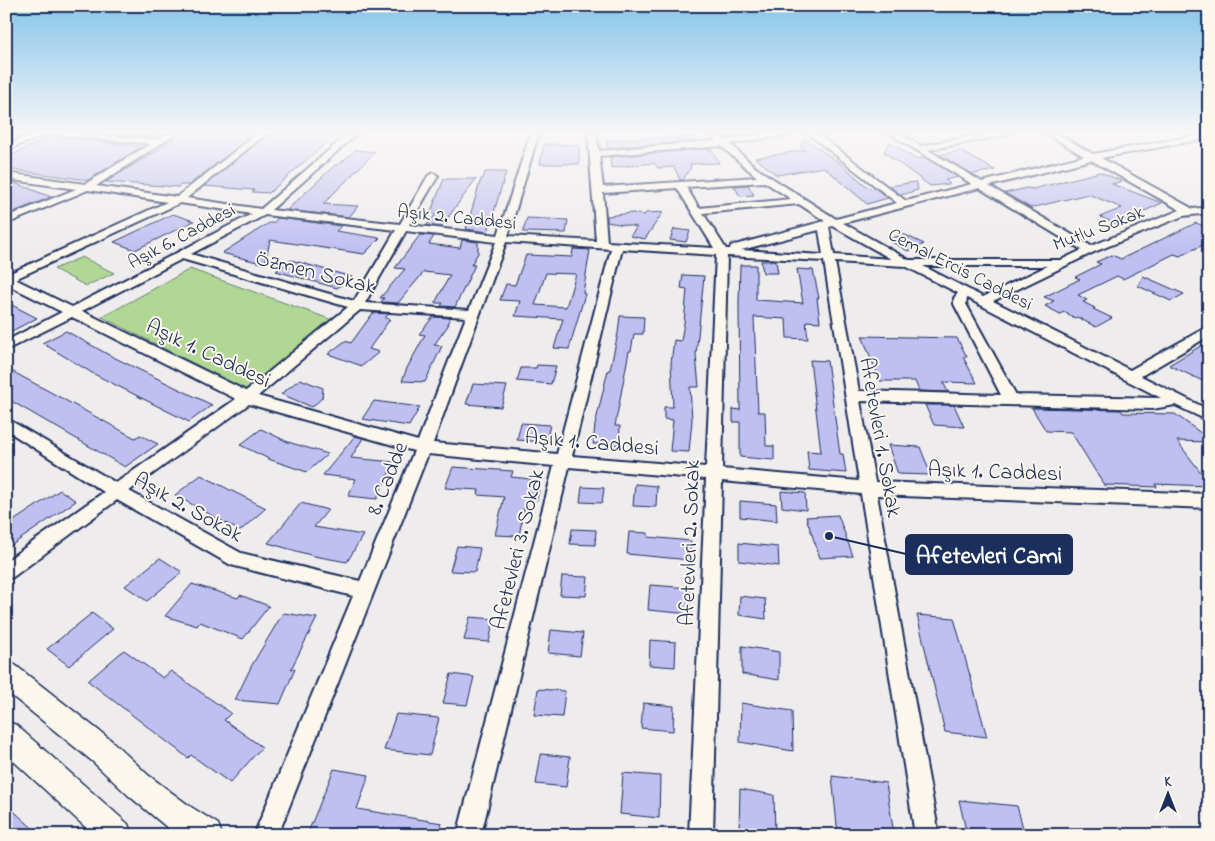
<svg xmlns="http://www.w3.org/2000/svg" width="1215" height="841" font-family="'Indie Flower',sans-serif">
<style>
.green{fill:#b0d793;stroke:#668378}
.building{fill:#c0bff1;stroke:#1b2f5e;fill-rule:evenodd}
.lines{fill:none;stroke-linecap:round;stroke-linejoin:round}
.minor-casing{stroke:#1b2f5e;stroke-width:4}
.tertiary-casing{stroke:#1b2f5e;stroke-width:3}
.minor{fill:#fbf7ec;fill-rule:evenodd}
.tertiary{fill:#fbf7ec;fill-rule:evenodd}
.labels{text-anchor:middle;stroke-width:4;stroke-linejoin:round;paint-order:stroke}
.far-street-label{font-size:19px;fill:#1b2f5e;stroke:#fbf7ec}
.street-label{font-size:22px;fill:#1b2f5e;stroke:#fbf7ec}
.leader{fill:none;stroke:#1b2f5e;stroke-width:2}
.callout-dot{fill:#1b2f5e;stroke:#fbf7ec;stroke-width:2}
.callout{fill:#1b2f5e;stroke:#1b2f5e;stroke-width:2}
.callout-label{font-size:24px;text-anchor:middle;font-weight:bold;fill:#fff}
</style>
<rect width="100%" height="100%" fill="#efeced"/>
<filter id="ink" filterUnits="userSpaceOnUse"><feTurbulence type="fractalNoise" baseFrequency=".02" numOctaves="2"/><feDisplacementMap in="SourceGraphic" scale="10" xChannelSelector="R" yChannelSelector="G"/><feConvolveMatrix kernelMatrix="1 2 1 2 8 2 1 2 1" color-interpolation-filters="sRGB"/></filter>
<g filter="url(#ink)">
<path class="green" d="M132,132H178L160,143L120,138Z
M82,257L114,273L86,286L54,269Z
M190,269L338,322L258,396L102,317Z"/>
<path class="building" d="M187,132L255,133L189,185H181L178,187L106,182Z
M276,132L337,133L269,193L252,192L254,190L204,186L269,134Z
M51,136L95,140L94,141L141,147L88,180L6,169V158Z
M696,137L698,141L608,148L607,140Z
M805,139L841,164L870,189L875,188L888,198L867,204L824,167L777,175L755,158L805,150L800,146Z
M890,142L915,159L925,158L958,177L945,180L950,184L930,186L884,152Z
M544,144L579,145V164H540Z
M703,149L712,150L719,163L690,164L691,167L683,180H680L674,167L658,168L654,163L611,168L610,157Z
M356,150L375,152L323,204L358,206L349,217L287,210L335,165H338Z
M960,151L995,170L973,174L940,155Z
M485,172H506L488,232L466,229L481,179H483Z
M1100,172L1122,181L1112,184L1162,203L1117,224L1100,217L1122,208L1088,194L1031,208L1005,193L1027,188L1033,189Z
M444,179H476L441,227L427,225L435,215L431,211Z
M6,181H10L51,197L6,215Z
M916,182L918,190L901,195L889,186Z
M748,185L754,195L740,196L734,186Z
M663,212L645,239L630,236L637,227L607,222V216L632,213L644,215L646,213Z
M173,214L194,221L135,250L114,242Z
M278,218L341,226L336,231L380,238L364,254L270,240L265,264L222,253L269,223H273Z
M527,218L568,220L566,233L523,232Z
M1196,223L1209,228V242L1180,256L1174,254L1123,279L1117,276L1078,295L1087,300L1083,302L1095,308L1093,309L1112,318L1096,327L1077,317L1075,318L1064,312L1060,314L1045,306L1054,301L1044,297L1080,279L1075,277L1101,264L1096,262L1112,255L1121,259Z
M674,229L690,231L686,242L670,240Z
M903,234L924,244L908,251L888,240Z
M420,235L434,236L429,244L460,248L462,240L478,242V253L471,265H475L455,307L441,306L443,303H435L450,275L424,272L398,303L381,302L384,298H380L405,269L395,268Z
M573,249L590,250L583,293L585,294L569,349L554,348L563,319L515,316L520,301L500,300L506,284L515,285L526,255L572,257ZM546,273L576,274L566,307L535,305Z
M291,260L352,277L337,288L276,271Z
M761,261H776L778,273H763Z
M740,265H756V300L803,303L797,269L813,270L819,298H817L820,322L806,321L808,339L787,338L786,319L754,317L758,412H765L766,446H774V460L740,457V422H733V409L740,410L739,304Z
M683,275L704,276L696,355L699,387H690L692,420L689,452L670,451L673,420L664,419V407H673L671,363L674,340L681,341L684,323L687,289L681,288Z
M1143,276L1184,294L1171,301L1138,286Z
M6,302L37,318L6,334Z
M373,313L389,314L385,318L390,319L369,349L379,352L362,366L328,354L345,341L351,343Z
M620,316L644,317L643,334H634L631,351H629L615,426H620L619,445L593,444L595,425L608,370H610L618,333Z
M433,317L450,318L447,324H449L434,345L442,346L425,382L402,381L407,368L425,335L419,334Z
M66,331L109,355L212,405L189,422L94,374L42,343Z
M862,336L957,338L967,357H963L977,383L943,382L948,392L919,391L915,381H880Z
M1209,341V384L1169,365Z
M810,360L827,361L840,454H843L846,473L809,470L807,451L821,452Z
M537,365L556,366L551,384L517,381L521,368H536Z
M6,368L135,438L140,435L158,444L125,467L6,398Z
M300,379L323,388L322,398L312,407L281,394Z
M473,384L507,386L501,407L466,404Z
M374,401L420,407L409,426L362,419Z
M925,405H954L964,427L934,425Z
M1032,408L1121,410L1123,413L1175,414L1209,439V442L1177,441L1209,483V486L1155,484L1157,487L1104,485L1071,432L1046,431Z
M521,423L550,425L546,442L517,440Z
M261,429L288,442L328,454L307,472L271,460L240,445Z
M355,436L363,438L351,458L394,462L377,499L348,496L356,479L323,475Z
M888,445L920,447L931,475L898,474Z
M453,467L513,471L511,477L541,480L537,500L526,499L519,536L495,535L504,497L478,495L479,490L445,488Z
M201,475L230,490L266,508L240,531L175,495Z
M635,484L657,486L656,507L633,506Z
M582,487L604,488L602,503L580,502Z
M60,490L76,501L6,549V526Z
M781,491L805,493L806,510L782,507Z
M740,501L776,504L777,521L740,517Z
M301,503L328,510L314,527L363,535L347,562L314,556L268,543Z
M838,515L853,556L820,558L806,517Z
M572,529L596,530L595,545L570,544Z
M629,532L648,533V537L691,541L690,560L627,554Z
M739,543L778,547L779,566L739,561Z
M457,546L480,548L475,572L450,571Z
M160,558L182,572L147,601L125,586Z
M562,576L588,577L586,596L560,595Z
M192,584L238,598L240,595L269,606L243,639L200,622L197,626L165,616Z
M650,585L690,588V614L648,610Z
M740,596L765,599L766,619L739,615Z
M92,613L113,629L69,666L47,649Z
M283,613L317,618L291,669H295L280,704L235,700L252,665Z
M917,615L954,618L987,737L945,732Z
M470,617L494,619L489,642L464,640Z
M551,630L583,633L580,656L548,653Z
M650,640L676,642L675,667L649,665Z
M742,646L779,652V680L742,674Z
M124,650L163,678L171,671L206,696L231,713L224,720L262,747L230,783L191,755L188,758L88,681Z
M451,674L474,677L467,705L443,703Z
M538,689L565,691L562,717L534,715Z
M643,703L674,706L673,731L641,728Z
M741,703L792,711L793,751L740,742Z
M396,714L439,718L430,755L384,750Z
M541,754L570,757L566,787L536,784Z
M334,769L369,775L357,809L442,823L439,835H307Z
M623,773L660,776L659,818L620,814Z
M832,776L886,783L894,835H838Z
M740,789L774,795L775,835H758L739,831Z
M959,800L1017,806L1025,835H967Z
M6,804L40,835H6Z"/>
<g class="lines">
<defs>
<path id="minor" d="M39,132C78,132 116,137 154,139C162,139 167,132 179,132L96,186L177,197L259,132H268L187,198L261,209L350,132H359L271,210L400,224L428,176L433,173L438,176L409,225L498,235L531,132H539L508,236L596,241L588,132H596L599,151L716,141L707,132H716L725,140L773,132H792L788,135L730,144L756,168L836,219L897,203L806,132H815L906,201L972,184L887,132H897L921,146L994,132H1011L1007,135L928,150L982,182L1084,156L1044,132H1054L1093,154L1209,133V138L1101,158L1193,209L1209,207V213L1183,216L1094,252L993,301L1130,370L1209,326V336L1141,376L1209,410V421L1175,405L1153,409L860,401L875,482L1209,494V508L877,495L939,835H915L861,494L722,481L713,835H689L706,479L569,467L481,835H457L554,466L428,454L278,835H254L353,596L231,565L117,500L13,577L6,579V561L104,492L6,430V418L116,483L236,399L72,317L6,350V341L62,312L6,284V275L167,202L88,190L6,224V217L76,189L6,179V173L85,184L150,144L49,134L6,150V144ZM721,146L757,177L603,187L599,156ZM1091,160L1180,210L1091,246L989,186ZM765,182L791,199L699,208L686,187ZM677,188L714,248L607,242L603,193ZM979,188L1082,250L1061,260H909L843,223ZM180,203L252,214L72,307L15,279ZM799,204L825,221L731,246L730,249H726L703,213ZM265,215L396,230L354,301L191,254ZM833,226L891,259L834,255L829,227ZM819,230L823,255L741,250ZM406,231L496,242L469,310L365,303ZM506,242L611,249L557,454L433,443ZM622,249L716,255L706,467L572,456ZM727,256L824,261L859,481L722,469ZM182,259L348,307L246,391L82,311ZM835,262L905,266L958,293L954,298V304L1001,395L859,391ZM923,266H1047L983,297ZM967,298L1161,398L1016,395L966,304ZM360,310L466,317L418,441L258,396ZM249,404L414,451L360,581L241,553L129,491Z"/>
<path id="tertiary" d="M6,662L15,665L112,741L148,775L191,807L218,824L222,835H179L169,829L128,795L92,761L6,691Z
M6,721L16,725L128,824L132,835H94L6,754Z"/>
</defs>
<use href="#minor" class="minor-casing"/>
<use href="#tertiary" class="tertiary-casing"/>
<use href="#minor" class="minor"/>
<use href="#tertiary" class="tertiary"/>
</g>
</g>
<linearGradient id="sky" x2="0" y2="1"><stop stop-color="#85c5ea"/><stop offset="0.53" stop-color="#f8f6f7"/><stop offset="1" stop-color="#f8f6f7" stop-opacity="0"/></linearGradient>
<rect width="1215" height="250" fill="url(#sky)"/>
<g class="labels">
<g class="far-street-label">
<text transform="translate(457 216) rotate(6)" y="7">Aşık 2. Caddesi</text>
<text transform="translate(1098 227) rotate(-21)" y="7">Mutlu Sokak</text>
<text transform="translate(181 235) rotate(-28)" y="7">Aşık 6. Caddesi</text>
<text transform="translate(961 268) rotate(27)" y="7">Cemal Ercis Caddesi</text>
</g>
<g class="street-label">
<text transform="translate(316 271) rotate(14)" y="8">Özmen Sokak</text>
<text transform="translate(209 352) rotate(25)" y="8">Aşık 1. Caddesi</text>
<text transform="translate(882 437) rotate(80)" y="8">Afetevleri 1. Sokak</text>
<text transform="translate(592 441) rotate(5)" y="8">Aşık 1. Caddesi</text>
<text transform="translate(995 470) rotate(2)" y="8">Aşık 1. Caddesi</text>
<text transform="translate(386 478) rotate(-68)" y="8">8. Cadde</text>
<text transform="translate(189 506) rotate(29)" y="8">Aşık 2. Sokak</text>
<text transform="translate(688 543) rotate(-88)" y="8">Afetevleri 2. Sokak</text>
<text transform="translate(516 549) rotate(-76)" y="8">Afetevleri 3. Sokak</text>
</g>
</g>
<path class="leader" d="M829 536L906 554"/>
<circle class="callout-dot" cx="829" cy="536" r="5"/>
<rect class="callout" x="906" y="535" width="166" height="39" rx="5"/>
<g class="callout-label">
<text x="989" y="563">Afetevleri Cami</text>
</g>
<rect width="1215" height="841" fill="none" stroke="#fbf7ec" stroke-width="25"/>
<rect x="12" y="12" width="1190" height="816" fill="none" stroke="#1b2f5e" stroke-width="2" filter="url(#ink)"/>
<g transform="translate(1168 794)" stroke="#fbf7ec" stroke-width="4" paint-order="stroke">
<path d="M0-4L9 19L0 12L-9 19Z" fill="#1b2f5e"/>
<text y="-8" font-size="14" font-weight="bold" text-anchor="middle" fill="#1b2f5e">K</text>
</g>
</svg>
